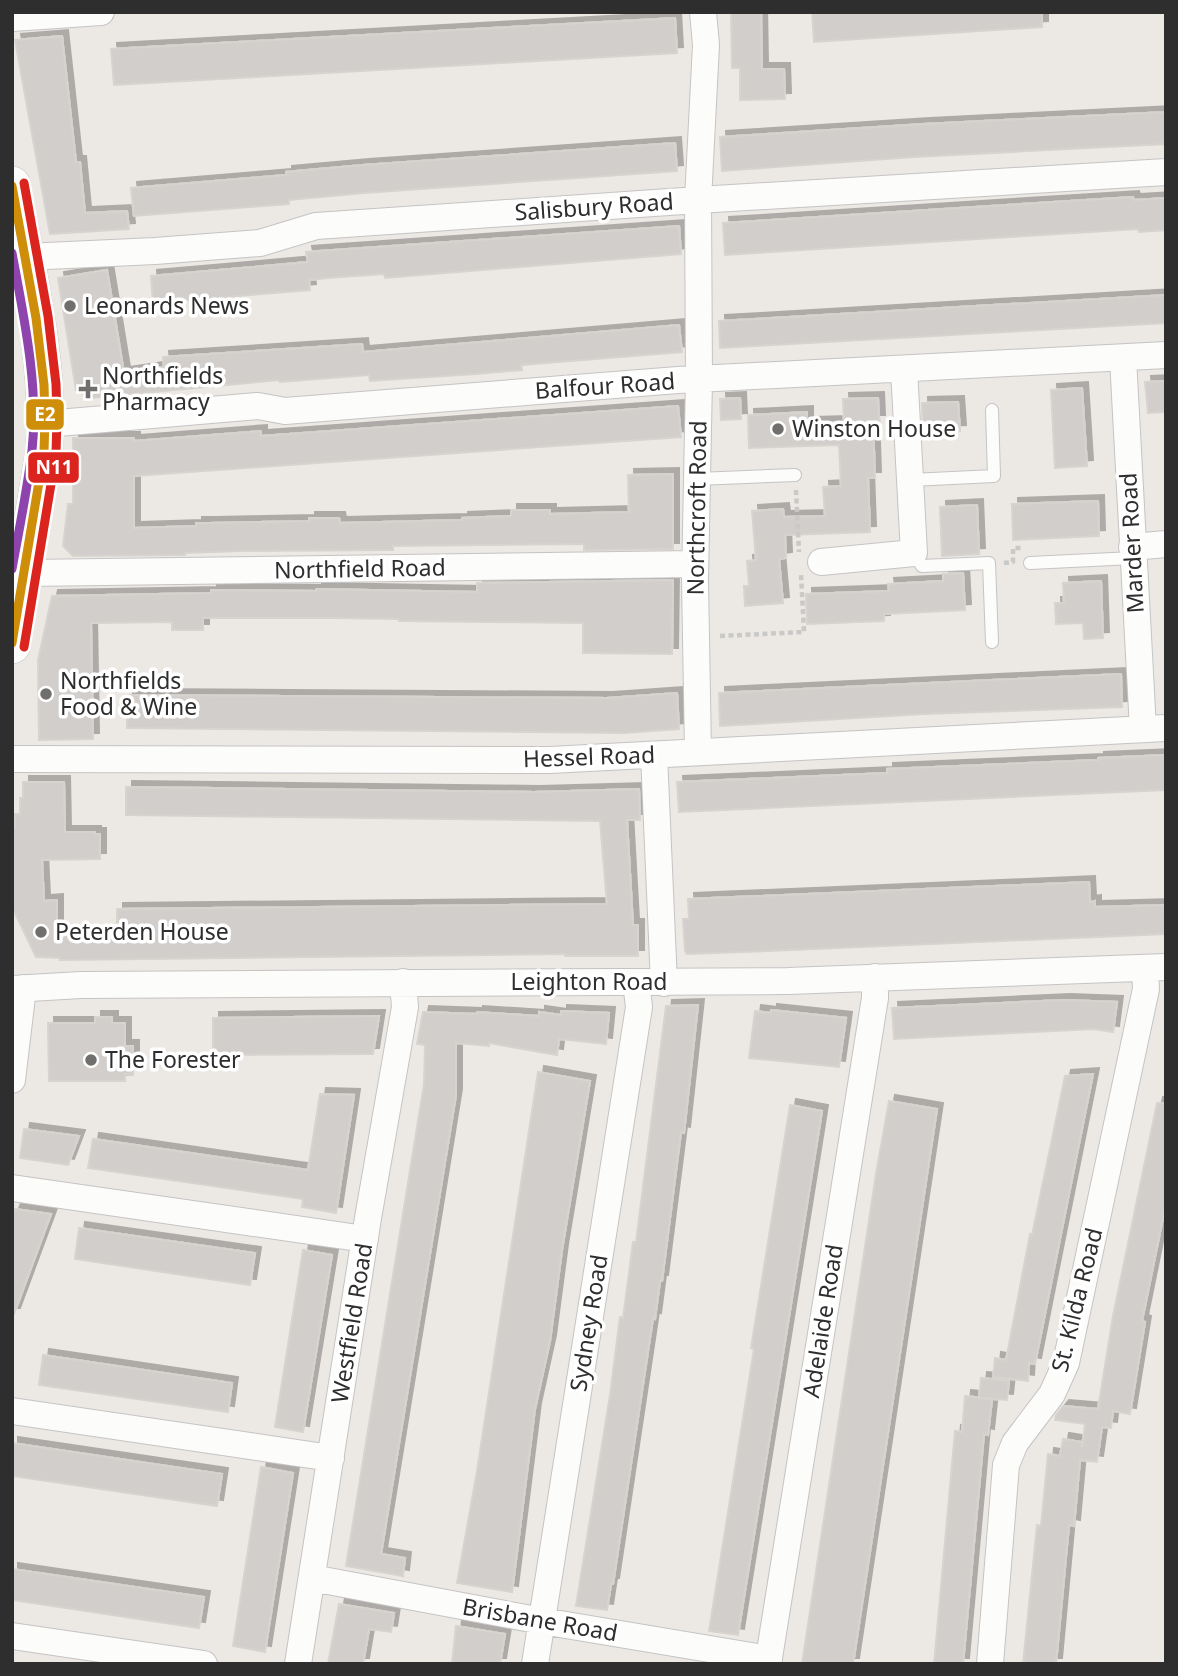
<svg xmlns="http://www.w3.org/2000/svg" width="1178" height="1676" font-family="'Noto Sans',sans-serif">
<style>
.building{fill:#d1cecb;stroke:#d7d4d0;stroke-width:2;filter:url(#shadow)}
.lines{fill:none;stroke-linecap:round;stroke-linejoin:round}
.service-casing{stroke:#c5c4c5;stroke-width:14}
.minor-casing{stroke:#c5c4c5;stroke-width:28}
.secondary-casing{stroke:#c5c4c5;stroke-width:38}
.path{stroke:#c9c9c8;stroke-width:4.5;stroke-dasharray:5 3.5;stroke-linecap:butt}
.service{stroke:#fcfcfb;stroke-width:12}
.minor{stroke:#fcfcfb;stroke-width:26}
.secondary{stroke:#fcfcfb;stroke-width:37}
.bus-1-casing{stroke:#fff;stroke-width:14}
.bus-2-casing{stroke:#fff;stroke-width:14}
.bus-3-casing{stroke:#fff;stroke-width:14}
.bus-1{stroke:#cf8e09;stroke-width:9}
.bus-2{stroke:#8e44ad;stroke-width:9}
.bus-3{stroke:#dc241f;stroke-width:9}
.poi-dot{fill:#706f6e;stroke:#fff;stroke-width:2.5}
.labels{text-anchor:middle;stroke-width:7;stroke-linejoin:round;paint-order:stroke}
.street-label{font-size:23px;fill:#2e2e2e;stroke:#fff}
.poi-label{font-size:23px;fill:#2e2e2e;stroke:#fff;text-anchor:start}
.line-badge{stroke:#fff;stroke-width:2.5}
.badge-label{font-size:19px;text-anchor:middle;font-weight:bold;fill:#fff}
</style>
<defs>
<filter id="shadow"><feDropShadow dx="6" dy="-6" stdDeviation="0" flood-color="#0004"/></filter>
</defs>
<rect width="100%" height="100%" fill="#ece8e4"/>
<path class="building" d="M731,12H761L762,69H784L785,99L740,100V68H732Z
M812,12H1042V27L814,42Z
M675,18L677,53L114,85L111,49Z
M62,36L76,162H80L85,213L127,211L129,229L50,234L15,40Z
M1166,112V144L914,157L722,171L720,137L924,124Z
M675,143L677,171L364,193L289,200V204L134,216L131,188L286,175V172L363,165Z
M1133,197L1134,200L1166,198V230L1139,232L1138,229L725,255L723,223Z
M679,226L681,254L385,278L384,274L328,278L309,280L310,290L153,303L151,276L308,262L306,252Z
M107,270L124,373L164,367L163,357L362,344L363,352L679,325L682,352L521,365L522,370L476,374L370,381L369,375L280,382L279,380L90,398L76,390L58,278Z
M1166,295V323L720,348L719,321Z
M1166,381V412L1148,413L1145,382Z
M1082,388L1087,466L1055,468L1051,390Z
M740,398L741,419L721,420L720,399Z
M878,398L879,421H873L875,478H868L870,532L785,535L786,558L779,559L783,603L745,606L744,586H749L747,561L756,560L752,511L783,509L784,517L825,516L823,487L841,486L839,445L749,448L748,415L807,412V423L844,422L843,399Z
M958,402L960,431L923,433L922,403Z
M678,406L681,437L134,476V528L196,526V523H210L309,521V518H339L340,523L462,520V518L511,516V510H550V514L629,512L628,475L673,474V549L584,550V544L393,546V550L241,551L185,553V555L73,556L63,546L68,504H73V438H134V441L261,431V436Z
M1098,501L1099,536L1013,540L1012,504Z
M977,505L979,554L942,556L940,507Z
M963,573L965,610L884,614V621L807,624L806,594L889,591L888,584L943,581V574Z
M673,580L672,654L583,653V623L399,621V619L333,618H203V630H172V622L91,623L93,739L39,740L38,660L52,596L211,593V590L316,591V589L477,592V583Z
M1101,581L1103,638L1084,639L1083,623L1056,624L1055,603H1064L1063,583Z
M1121,674L1122,707L924,714L720,726L719,693Z
M677,693L679,729L624,733L127,728V695L607,698Z
M1166,755V790L679,812L677,782L887,773V769L1098,760V758Z
M23,782H64L65,832H95V834H100V859L42,860L44,901L57,900V933L117,932V909L607,904L600,821L126,815V787L534,792L639,789L640,820H627L633,925H638V956H565V954L60,960V958L36,957L12,907V829H15V814H20V798H23Z
M1089,882L1090,902L1095,901V907L1166,905V934L768,951L687,954L685,951L683,919H689L688,899Z
M1064,1000L1117,1002L1113,1032L1094,1029L894,1039L892,1008Z
M698,1005L684,1133L681,1132L662,1281H660L655,1319L653,1318L613,1584H611L607,1610L576,1606L610,1395L620,1317L623,1318L633,1242H636L666,1006Z
M771,1010L846,1018L839,1067L749,1058L755,1011L771,1013Z
M561,1011L609,1013L606,1044L559,1039L557,1055L489,1043V1046L456,1043V1095L381,1554L405,1558L403,1576L346,1566L424,1084L425,1045L417,1044L423,1012L477,1014V1012L539,1016V1012L561,1015Z
M379,1016L373,1054L213,1055V1018Z
M95,1017H112V1023H125V1046H133V1075L125,1074V1081H49L48,1023H95Z
M538,1072L590,1081L562,1250L550,1341L535,1409L512,1592L457,1583L477,1471Z
M1093,1074L1035,1364L1029,1363L1028,1381L993,1377L995,1358L1006,1360L1030,1234L1032,1235L1065,1076Z
M320,1094L354,1095L336,1213L302,1207L303,1199L88,1168L93,1139L308,1170Z
M889,1101L937,1109L853,1664H802L876,1174Z
M1157,1103L1166,1104V1203L1142,1321L1145,1322L1130,1414L1113,1411L1111,1428L1102,1427L1097,1462L1080,1460L1074,1526L1069,1525L1056,1664H1023L1037,1525L1041,1526L1048,1454L1060,1456L1063,1439L1082,1442V1447L1085,1424L1055,1420L1056,1415L1063,1406L1098,1409L1113,1316Z
M790,1105L822,1111L738,1635L709,1631L754,1349L751,1348Z
M24,1129L79,1136L68,1165L20,1158Z
M15,1209L51,1214L14,1314H12V1217Z
M79,1228L255,1253L250,1285L75,1259Z
M303,1250L332,1255L303,1432L275,1427Z
M43,1355L232,1383L228,1412L39,1385Z
M981,1378L1009,1381L1007,1400L979,1398Z
M965,1396L992,1399L988,1435L984,1434L963,1664H934L955,1431L962,1432Z
M12,1443L222,1474L217,1506L12,1476Z
M261,1467L293,1473L265,1652L233,1646Z
M12,1569L204,1597L199,1628L12,1600Z
M339,1604L394,1613L391,1632L369,1629L363,1664H328Z
M456,1626L505,1634L500,1664H452Z"/>
<g class="lines">
<defs>
<path id="service" d="M697,479L795,475
M911,480L994,476L992,410
M914,553L922,566L989,563L992,642
M1030,563L1133,558"/>
<path id="minor" d="M12,18L101,12
M25,257L155,251L260,243L316,226L698,200L1166,172
M1123,358L1143,729
M46,424L258,406L285,411L678,380L1166,355
M1132,547L1166,544
M821,562L914,553L904,369
M26,573L695,564
M698,752L695,580L699,379L698,200L706,45L703,12
M654,755L664,983
M12,759L550,760L1166,728
M12,989L81,985L788,981L1166,967
M12,1080L23,988
M12,1188L365,1239
M12,1411L331,1458
M312,1578L542,1621L769,1659
M12,1636L204,1664
M298,1664L368,1218L405,1007L403,982
M535,1664L639,1007L636,982
M768,1664L875,998V977
M990,1664L1006,1465L1015,1443L1052,1394L1066,1363L1146,989L1145,968"/>
<path id="secondary" d="M12,185C27,273 51,362 44,452L12,645"/>
</defs>
<use href="#service" class="service-casing"/>
<use href="#minor" class="minor-casing"/>
<use href="#secondary" class="secondary-casing"/>
<path class="path" d="M796,490L799,552
M1004,563L1013,562V548H1023
M720,636L804,632L801,574"/>
<use href="#service" class="service"/>
<use href="#minor" class="minor"/>
<use href="#secondary" class="secondary"/>
<defs>
<path id="bus-1" d="M12,186L36,318L44,385L45,418L44,452L12,643"/>
<path id="bus-2" d="M12,253C24,318 39,386 32,451C27,491 19,530 12,569"/>
<path id="bus-3" d="M24,183L48,316L56,384L57,418L56,454L24,647"/>
</defs>
<use href="#bus-1" class="bus-1-casing"/>
<use href="#bus-2" class="bus-2-casing"/>
<use href="#bus-3" class="bus-3-casing"/>
<use href="#bus-1" class="bus-1"/>
<use href="#bus-2" class="bus-2"/>
<use href="#bus-3" class="bus-3"/>
</g>
<g class="poi-dot">
<circle cx="70" cy="306" r="7"/>
<path d="M84.5 378.5h7v7h7v7h-7v7h-7v-7h-7v-7h7z"/>
<circle cx="778" cy="429" r="7"/>
<circle cx="46" cy="694" r="7"/>
<circle cx="41" cy="932" r="7"/>
<circle cx="91" cy="1060" r="7"/>
</g>
<g class="labels">
<g class="street-label">
<text transform="translate(594 207) rotate(-4)" y="8">Salisbury Road</text>
<text transform="translate(605 386) rotate(-4)" y="8">Balfour Road</text>
<text transform="translate(697 508) rotate(-89)" y="8">Northcroft Road</text>
<text transform="translate(1132 543) rotate(-93)" y="8">Marder Road</text>
<text transform="translate(360 569) rotate(-1)" y="8">Northfield Road</text>
<text transform="translate(589 757) rotate(-2)" y="8">Hessel Road</text>
<text x="589" y="990">Leighton Road</text>
<text transform="translate(1077 1300) rotate(-76)" y="8">St. Kilda Road</text>
<text transform="translate(823 1321) rotate(-81)" y="8">Adelaide Road</text>
<text transform="translate(352 1323) rotate(-81)" y="8">Westfield Road</text>
<text transform="translate(589 1323) rotate(-81)" y="8">Sydney Road</text>
<text transform="translate(540 1620) rotate(10)" y="8">Brisbane Road</text>
</g>
<g class="poi-label">
<text x="84" y="314">Leonards News</text>
<text x="102" y="384">Northfields<tspan x="102" dy="26">Pharmacy</tspan></text>
<text x="792" y="437">Winston House</text>
<text x="60" y="689">Northfields<tspan x="60" dy="26">Food &amp; Wine</tspan></text>
<text x="55" y="940">Peterden House</text>
<text x="105" y="1068">The Forester</text>
</g>
</g>
<g class="line-badge">
<rect x="25" y="398" width="40" height="33" rx="7" fill="#cf8e09"/>
<rect x="27" y="451" width="53" height="33" rx="7" fill="#dc241f"/>
</g>
<g class="badge-label">
<text x="45" y="421">E2</text>
<text x="54" y="474">N11</text>
</g>
<rect width="1178" height="1676" fill="none" stroke="#2e2e2e" stroke-width="28"/>
</svg>
